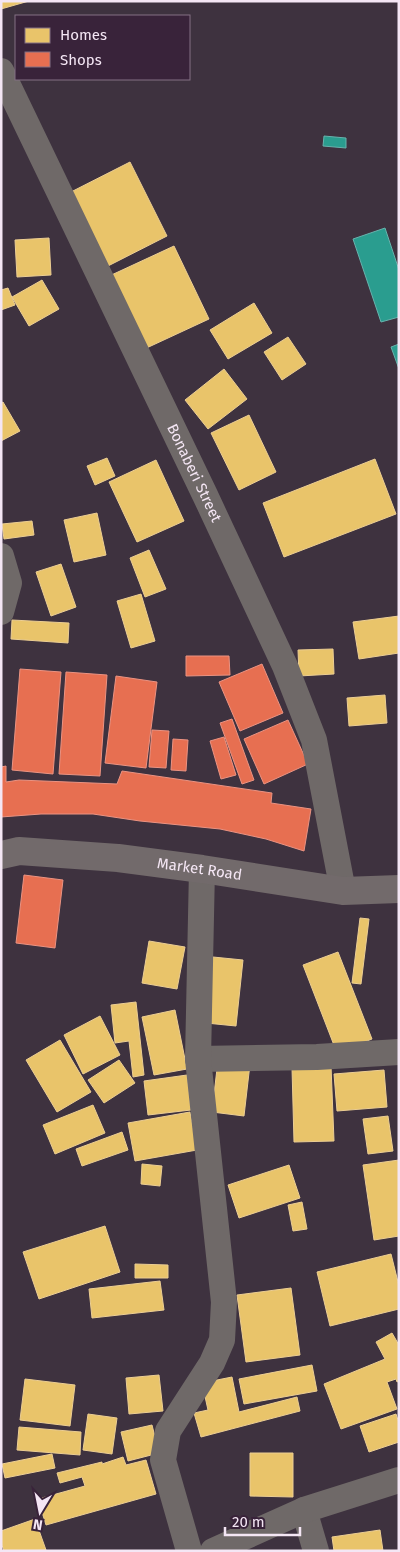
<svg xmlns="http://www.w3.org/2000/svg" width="400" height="1552" font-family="'Fira Sans',sans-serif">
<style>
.homes{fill:#e9c46a;stroke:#ecce93}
.shops{fill:#e76f51;stroke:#eb9382}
.schools{fill:#2a9d8f;stroke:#67b3ad}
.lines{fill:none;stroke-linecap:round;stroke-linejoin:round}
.street{stroke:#6f6968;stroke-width:26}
.secondary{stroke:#726a6b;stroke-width:28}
.labels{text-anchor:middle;stroke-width:5;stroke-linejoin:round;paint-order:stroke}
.street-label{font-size:15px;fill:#f4e6f4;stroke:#39233a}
</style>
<rect width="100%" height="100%" fill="#3e323f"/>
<path class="homes" d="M1,1H29L1,9Z
M130,162L167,236L104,268L67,194Z
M49,238L51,275L17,277L15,240Z
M174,246L209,319L140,351L105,278Z
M42,280L59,309L29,326L12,297Z
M8,288L15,305L1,310V290Z
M254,303L272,333L228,359L210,330Z
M288,337L306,364L282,380L264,352Z
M224,369L247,399L208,429L185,400Z
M3,402L20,431L1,441V403Z
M249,415L276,472L239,490L211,433Z
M107,458L115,476L95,485L87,466Z
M375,459L396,514L284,557L263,503Z
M156,460L184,521L137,542L109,482Z
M97,513L106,555L74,562L64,520Z
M32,521L34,535L4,539L2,524Z
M149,550L166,589L145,597L130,558Z
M61,564L76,607L51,616L36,572Z
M141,594L155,641L131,648L117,601Z
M399,616V653L359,659L353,622Z
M12,620L69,623L68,643L11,639Z
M333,649L334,674L299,676L298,650Z
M385,695L387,723L349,726L347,698Z
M360,918L369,919L361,984L352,983Z
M149,941L185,947L177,989L142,983Z
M338,952L372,1039L337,1053L303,965Z
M213,957L243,960L236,1026L206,1023Z
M136,1002L144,1075L133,1077L129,1041L115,1043L111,1005Z
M175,1010L187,1069L154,1075L142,1017Z
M100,1016L120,1055L83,1074L64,1035Z
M60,1040L91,1092L57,1112L26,1060Z
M119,1060L135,1083L104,1103L88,1080Z
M218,1060L250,1064L244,1116L212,1112Z
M331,1066L334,1141L294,1142L292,1068Z
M384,1070L387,1107L337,1111L334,1074Z
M187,1075L191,1110L148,1115L144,1081Z
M93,1105L105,1133L55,1154L43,1125Z
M190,1112L197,1150L135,1161L128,1123Z
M388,1116L393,1151L368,1154L363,1119Z
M122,1132L128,1150L82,1166L76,1149Z
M399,1160V1236L374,1240L363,1165Z
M142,1164L162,1166L160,1186L141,1184Z
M289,1165L300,1198L239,1218L228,1185Z
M302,1202L307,1229L293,1231L288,1205Z
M105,1226L120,1272L39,1299L23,1252Z
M391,1254L399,1286V1309L330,1326L317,1272Z
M135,1264L168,1265V1278H135Z
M160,1281L164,1310L92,1318L89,1289Z
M291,1288L300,1355L246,1362L237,1295Z
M392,1333L399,1345V1381L397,1382L396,1379L387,1382L397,1409L341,1429L324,1384L385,1359L376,1342Z
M312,1365L317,1391L244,1404L239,1379Z
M159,1375L163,1411L129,1414L126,1378Z
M232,1377L239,1412L297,1397L300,1411L201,1437L194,1413L208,1410L202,1383Z
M25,1379L75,1385L70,1426L20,1420Z
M88,1414L117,1418L112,1454L83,1450Z
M396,1414L399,1423V1442L369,1452L360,1426Z
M152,1425L159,1453L128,1461L121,1432Z
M19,1427L81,1432L80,1455L17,1450Z
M250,1453H293V1497L250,1496Z
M52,1454L55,1468L5,1478L2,1464Z
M123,1457L126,1465L146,1460L156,1494L46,1525L38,1499L85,1486L82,1477L60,1483L57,1473L102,1462V1464Z
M35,1519L46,1550L4,1551L1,1542V1531Z
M380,1530L383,1551H334L332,1537Z"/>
<path class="shops" d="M186,656H229L230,675L186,676Z
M262,664L283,713L240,731L219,682Z
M20,669L61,672L53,774L12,770Z
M66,672L107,675L100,776L59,774Z
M116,676L157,682L146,768L105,763Z
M232,719L254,780L242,784L220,723Z
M288,720L308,764L264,784L244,739Z
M152,730L169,731L166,768L149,767Z
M224,737L236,775L221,779L210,741Z
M173,739L188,740L186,771L171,770Z
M6,766V782L19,780L117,784L122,771L272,793L271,803L311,809L304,851L266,839L220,829L140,821L93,814H41L1,817V767Z
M24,875L63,880L55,948L16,943Z"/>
<path class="schools" d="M324,136L346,138V148L323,146Z
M385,228L399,270V317L381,322L353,239Z
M399,344V369L391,347Z"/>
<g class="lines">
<g class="street">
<path id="s1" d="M1,71L205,495L285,666L314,740L343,891"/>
<path d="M1,556L9,583L1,612"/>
<path d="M198,1059L317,1057L399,1052"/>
<path d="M304,1510L316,1551"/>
<path d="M189,1551L163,1460L168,1431L212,1363L222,1340L224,1302L198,1059L202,869"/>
<path d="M213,1551L304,1510L399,1480"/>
</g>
<path class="secondary" id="s2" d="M1,855L19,851L118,858L202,869L343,891L399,889"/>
</g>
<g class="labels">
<g class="street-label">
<text dy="5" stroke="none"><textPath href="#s1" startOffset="446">Bonaberi Street</textPath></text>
<text dy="5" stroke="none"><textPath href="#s2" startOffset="200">Market Road</textPath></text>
</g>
</g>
<rect width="400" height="1552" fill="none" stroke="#f4e6f4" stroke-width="5"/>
<rect x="15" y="15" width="175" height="65" fill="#39233a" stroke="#847184"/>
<rect x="25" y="28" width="25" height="15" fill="#e9c46a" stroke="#847184"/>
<text x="60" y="40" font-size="15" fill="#f4e6f4">Homes</text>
<rect x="25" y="52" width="25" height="15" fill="#e76f51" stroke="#847184"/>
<text x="60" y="65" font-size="15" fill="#f4e6f4">Shops</text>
<g transform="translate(40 1512) rotate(190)" stroke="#39233a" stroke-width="4" paint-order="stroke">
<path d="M0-4L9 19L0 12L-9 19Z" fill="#f4e6f4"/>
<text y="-8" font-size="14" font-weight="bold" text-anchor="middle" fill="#f4e6f4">N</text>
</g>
<path d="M225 1527v8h75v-8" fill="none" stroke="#f4e6f4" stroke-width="2.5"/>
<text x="232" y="1527" font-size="15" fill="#f4e6f4" stroke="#39233a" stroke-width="4" paint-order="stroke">20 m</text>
</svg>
